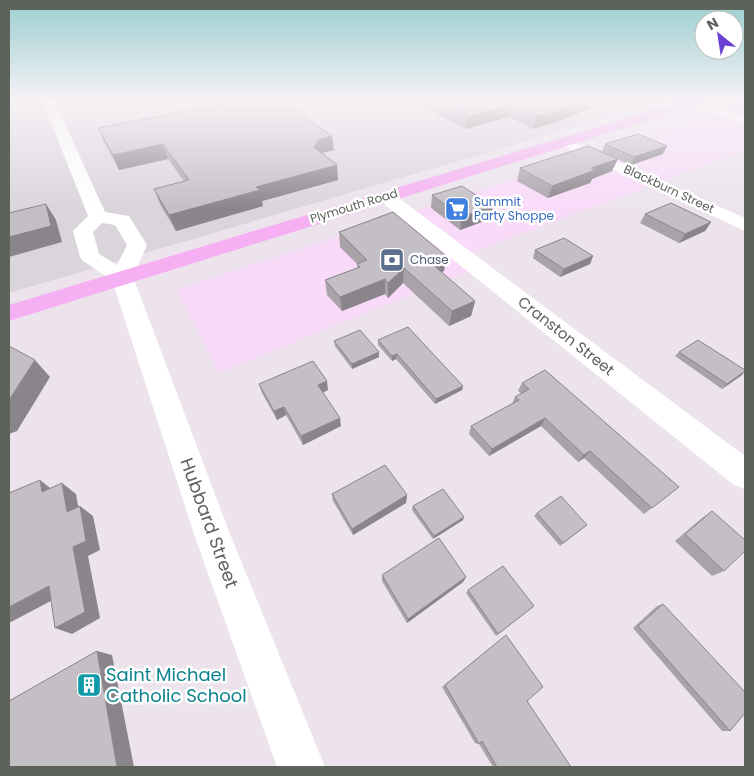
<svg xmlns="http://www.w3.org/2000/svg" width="754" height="776" font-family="Poppins,sans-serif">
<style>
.commercial{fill:#f9dbf9}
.industrial{fill:#dad5db}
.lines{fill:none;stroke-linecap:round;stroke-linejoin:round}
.minor{fill:#fff;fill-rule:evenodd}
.major{fill:#f5aff2;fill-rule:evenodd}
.wall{fill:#a9a3a9}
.shaded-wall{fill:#89858a}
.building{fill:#c4bec5;stroke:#89858a}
.labels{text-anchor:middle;stroke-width:5;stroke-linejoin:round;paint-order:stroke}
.far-street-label{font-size:12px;fill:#5d625b;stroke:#fff}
.far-shop-label{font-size:12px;fill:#366cbe;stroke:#fff;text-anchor:start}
.far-service-label{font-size:12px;fill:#4e5e75;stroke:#fff;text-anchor:start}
.street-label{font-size:15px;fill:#5d625b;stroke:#fff}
.near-street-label{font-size:18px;fill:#5d625b;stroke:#fff}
.near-culture-label{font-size:18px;fill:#0d838f;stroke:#fff;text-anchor:start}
</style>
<rect width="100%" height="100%" fill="#ece3ec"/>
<path class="commercial" d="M745,102V150L463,256L477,268L219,373L176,290Z"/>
<path class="industrial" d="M9,100H666L9,293Z"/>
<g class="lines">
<path class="minor" d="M42,100H54L105,212L129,216L147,245L133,277L230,534L325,767H277L194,534L112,280L83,261L80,257L73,231L88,216ZM102,223L115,225L127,245L117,265L99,254L93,232Z
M688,100H696L745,116V124L688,106L686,103Z
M565,138L745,218V231L560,145L558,142L560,139Z
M386,192L392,193L745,456V489L734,485L380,201L377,197L380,193Z"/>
<path class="major" d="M687,100H706L704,103L9,321V305Z"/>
</g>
<path class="wall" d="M410,100H609L563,120L533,129L509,117L466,129Z
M98,128L334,150L322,153L338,180L262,201L263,206L176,231L160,204L154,189L184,181L168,159L119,170L104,142Z
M605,144L663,154L631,165L602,152Z
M520,168L612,171L592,179L590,183L548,198L517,181Z
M432,195L493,206L490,219L460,230L431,208Z
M645,214L711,222L705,231L679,243L640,223Z
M339,232L446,256L444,271L441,272L475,301L471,316L449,326L403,283L388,298L385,294L342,311L327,295L325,280L357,268V264L340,247Z
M535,250L593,256L590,264L560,277L533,258Z
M378,340L463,386L462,390L435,404L396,359L392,361L378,345Z
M334,341L379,357L352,369L335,346Z
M679,352L742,375L722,389L675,356Z
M522,383L679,487L644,514L584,458L578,462L541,426L489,456L469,434L471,426L512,404L515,397L521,393L518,391Z
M259,384L328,390L323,392L341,426L303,445L286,415L277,420L262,393Z
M332,494L407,495L406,503L353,535L333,501Z
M413,506L463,520L433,539L412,510Z
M712,511L724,571L712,576L675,541L702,518Z
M537,513L587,525L560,546L534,516Z
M382,575L466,577L463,582L407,623L382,581Z
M468,590L534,606L496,636L466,593Z
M663,604L730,731H722L633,628L657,606Z
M501,639L527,701L571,767H493L479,744L475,743L442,687Z"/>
<path class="shaded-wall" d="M586,100H609L563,120L533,129L537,116Z
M511,105L509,117L466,129L468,117Z
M332,136L334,150L321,153L314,147L320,139Z
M163,144L168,159L119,170L113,155Z
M667,146L663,154L631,165L634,157Z
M618,159L612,171L592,179L590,183L548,198L552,186L591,168Z
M337,165L338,180L262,201L263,206L176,231L169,215L256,187Z
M46,204L56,220L62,242L9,257V237Z
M493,206L490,219L460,230L462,217Z
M711,222L705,231L679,243L685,234Z
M446,256L444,271L428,277L430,262Z
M593,256L590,264L560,277L564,269Z
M404,268L403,283L388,298V283Z
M385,279V294L342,311L340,297Z
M475,301L471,316L449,326L452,311Z
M379,352V357L352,369V364Z
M397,354L396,359L392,361V356Z
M35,360L50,377L17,431L9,434V400Z
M745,371L742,375L722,389L727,384Z
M327,381L328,390L320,394L318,385Z
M463,386L462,390L435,404L436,399Z
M284,407L286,415L277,420L274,411Z
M340,418L341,426L303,445L301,436Z
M545,418L541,426L489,456L492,449Z
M590,451L584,458L578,462L584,455Z
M40,480L54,491L42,492Z
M62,483L76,494L81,522L67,512Z
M407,495L406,503L353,535L352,529Z
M80,506L93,516L100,550L88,556L100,618L72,634L55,628Z
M464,517L463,520L433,539L434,536Z
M466,577L463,582L407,623L408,619Z
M49,586L66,593L9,623V607Z
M97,651L112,655L134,767H117Z"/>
<path class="building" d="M244,100H281L332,136L320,139L314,147L337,165L256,187L260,190L169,215L154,189L189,180L163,144L113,155L98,128Z
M434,100H586L567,108L537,116L511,105L468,117Z
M638,134L667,146L634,157L605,144Z
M588,146L618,159L591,168L595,170L552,186L520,168Z
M462,186L493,206L462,217L432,195Z
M671,203L711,222L685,234L645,214Z
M46,204L51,226L9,237V213Z
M393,212L446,256L430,262L475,301L452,311L404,268L388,283L385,279L340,297L325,280L360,267L357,264L367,260L339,232Z
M564,238L593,256L564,269L535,250Z
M408,327L463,386L436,399L397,354L392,356L378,340Z
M360,330L379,352L352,364L334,341Z
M698,340L745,370V371L727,384L679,352Z
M9,346L35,360L9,400Z
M313,361L327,381L318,385L340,418L301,436L284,407L274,411L259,384Z
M545,370L679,487L652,508L590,451L584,455L545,418L492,449L471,426L519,400L515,397L529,389L522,383Z
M385,465L407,495L352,529L332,494Z
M40,480L42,492L62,483L67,512L80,506L86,541L73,547L85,612L55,628L49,586L9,607V493Z
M443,489L464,517L434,536L413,506Z
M561,496L587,525L563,543L537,513Z
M712,511L745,540V551L724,571L685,534Z
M439,538L466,577L408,619L382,575Z
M503,566L534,606L498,634L468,590Z
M663,604L745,692V713L730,731L638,626Z
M506,635L543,687L527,701L571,767H497L482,741L479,744L445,685Z
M97,651L117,767H9V701Z"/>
<linearGradient id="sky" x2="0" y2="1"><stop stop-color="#9aced0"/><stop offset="0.48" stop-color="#f6f2f6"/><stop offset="1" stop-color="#f6f2f6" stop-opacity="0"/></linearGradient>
<rect width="754" height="209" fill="url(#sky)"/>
<defs>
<symbol id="supermarket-square" viewBox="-11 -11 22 22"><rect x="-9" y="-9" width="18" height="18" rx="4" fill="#3f7fe0" stroke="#fff"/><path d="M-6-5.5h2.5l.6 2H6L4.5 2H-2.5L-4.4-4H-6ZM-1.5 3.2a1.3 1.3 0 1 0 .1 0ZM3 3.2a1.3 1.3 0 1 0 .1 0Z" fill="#fff"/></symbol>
<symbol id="bank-square" viewBox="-11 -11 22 22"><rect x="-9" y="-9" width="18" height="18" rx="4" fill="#5c6f8a" stroke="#fff"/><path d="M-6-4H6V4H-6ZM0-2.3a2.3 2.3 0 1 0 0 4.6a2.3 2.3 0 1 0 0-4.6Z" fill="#fff"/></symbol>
<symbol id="building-square" viewBox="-11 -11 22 22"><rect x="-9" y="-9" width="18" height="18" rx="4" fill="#0f9aa8" stroke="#fff"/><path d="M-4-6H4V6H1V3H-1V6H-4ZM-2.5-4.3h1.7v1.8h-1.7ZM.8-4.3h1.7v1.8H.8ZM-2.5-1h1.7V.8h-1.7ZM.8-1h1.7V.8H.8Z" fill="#fff"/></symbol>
</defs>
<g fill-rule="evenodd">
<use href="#supermarket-square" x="443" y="195" width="28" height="28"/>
<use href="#bank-square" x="378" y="246" width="28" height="28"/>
<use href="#building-square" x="75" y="671" width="28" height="28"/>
</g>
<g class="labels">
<g class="far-street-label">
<text transform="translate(669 189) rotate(25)" y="4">Blackburn Street</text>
<text transform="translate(354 206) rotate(-17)" y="4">Plymouth Road</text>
</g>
<g class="far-shop-label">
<text x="474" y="206">Summit<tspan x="474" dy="14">Party Shoppe</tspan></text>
</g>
<g class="far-service-label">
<text x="410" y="264">Chase</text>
</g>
<g class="street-label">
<text transform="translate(566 336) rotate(38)" y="5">Cranston Street</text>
</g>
<g class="near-street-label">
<text transform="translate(209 523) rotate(70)" y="6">Hubbard Street</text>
</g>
<g class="near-culture-label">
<text x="106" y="681">Saint Michael<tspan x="106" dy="21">Catholic School</tspan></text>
</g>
</g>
<rect width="754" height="776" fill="none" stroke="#5d625b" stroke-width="20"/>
<g transform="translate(719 35) rotate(330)"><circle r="24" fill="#ffffff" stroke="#bec0bd"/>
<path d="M0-4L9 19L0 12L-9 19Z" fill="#6b41d5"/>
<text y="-8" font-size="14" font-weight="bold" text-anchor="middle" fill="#5d625b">N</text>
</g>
</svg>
